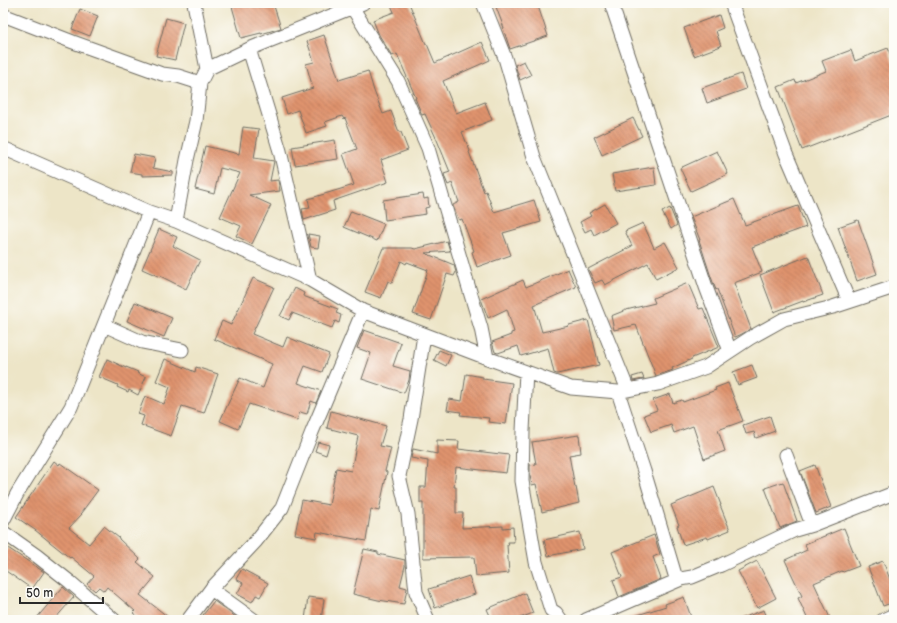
<svg xmlns="http://www.w3.org/2000/svg" width="897" height="623" font-family="'Balsamiq Sans',sans-serif">
<style>
.building{fill:url(#building-back-hatch)}
.lines{fill:none;stroke-linecap:round;stroke-linejoin:round}
.minor-casing{stroke:#6f6c62;stroke-width:15}
.minor{stroke:#fff;stroke-width:13}
</style>
<defs>
<pattern id="building-back-hatch" width="6" height="6" patternUnits="userSpaceOnUse"><rect width="6" height="6" fill="#df936d"/><path d="M-1 5l2 2M0 0l6 6M5-1l2 2" fill="none" stroke="#b5785a"/></pattern>
</defs>
<rect width="100%" height="100%" fill="#fdfcf7"/>
<filter id="ink" filterUnits="userSpaceOnUse"><feTurbulence type="fractalNoise" baseFrequency=".025" numOctaves="2"/><feDisplacementMap in="SourceGraphic" scale="8" xChannelSelector="R" yChannelSelector="G"/><feConvolveMatrix kernelMatrix="1 2 1 2 8 2 1 2 1" color-interpolation-filters="sRGB"/></filter>
<filter id="wash" filterUnits="userSpaceOnUse"><feTurbulence type="fractalNoise" baseFrequency=".012" numOctaves="4" result="noise"/><feDisplacementMap in="SourceGraphic" scale="16" xChannelSelector="R" yChannelSelector="G"/><feGaussianBlur stdDeviation="0.9" result="paint"/><feColorMatrix in="noise" values="0 0 0 0 0 0 0 0 0 0 0 0 0 0 0 0 0 1.4 0 .05"/><feComposite in="paint" operator="in"/></filter>
<g filter="url(#wash)">
<rect width="100%" height="100%" fill="#ede5c7"/>
<g id="blocks">
<path class="building" d="M231,3H273L281,28L261,34V33L241,38Z
M390,3H409L426,44H427L435,63L482,42L490,60L443,81L456,113L485,102L492,120L462,132L470,151L469,152L484,192L486,191L494,212L534,200L541,222L503,233L511,255L477,267L472,252L474,251L462,219L459,220L453,206V205L459,202L452,183L448,185L445,178L444,174L450,172L437,140L425,114L422,115L415,98H416L397,54L392,56L379,35L373,20L394,12Z
M507,3H537L548,36L510,49L503,28H504L496,7Z
M80,9L98,16L90,36L72,29Z
M719,15L723,28L716,31L721,46L694,56L684,28Z
M166,18L184,23L175,60L156,56Z
M324,35L339,80L368,71L374,91L383,114L391,111L399,132H401L408,150L381,160L388,182L333,201L335,210L304,220L302,209L310,208L308,199L354,185L343,154L357,149L345,118L344,119L342,116L325,122L327,126L306,133L298,110L287,114L282,98L313,88L306,64L314,62L307,41Z
M888,48L894,64V107L892,108L894,114L802,150L778,87L795,80L796,83L826,71L822,61L851,50L855,61Z
M524,61L531,75L520,80L515,65Z
M741,74L746,89L707,103L702,88Z
M633,118L642,136L602,155L594,137Z
M243,127L259,129L254,158L274,161L270,181L278,180L280,191L249,195L271,205L252,244L236,236L241,226L220,217L240,173L220,168L214,194L195,189L205,146L239,154Z
M335,140L338,159L295,165L292,147Z
M717,151L728,174L691,191L680,168Z
M134,154L155,158L153,168L173,172V175L142,176V174L130,172Z
M654,167L656,185L615,191L612,174Z
M423,194L424,199L428,198L429,207L425,208L426,214L385,220L383,200Z
M734,199L745,225L798,206L806,227L752,247L762,272L734,283L751,329L740,335L735,337L717,289L716,290L711,277L699,240H700L691,217Z
M605,204L616,223L594,235L591,229L585,232L580,222L591,216L589,213Z
M670,208L677,225L671,229L662,212Z
M351,211L384,224L377,241L344,227Z
M858,220L877,274L857,281L838,227Z
M643,223L654,248L665,242L679,267L656,279L648,263L605,285L602,280L595,283L588,269L632,246L625,231Z
M159,229L177,237L173,246L200,260L186,289L160,276V277L142,269Z
M308,234L320,236L318,248L311,247Z
M447,241L450,251L425,253L454,265L456,272L454,276L447,274L431,320L413,314L428,270L407,262L406,264L401,261L392,283L388,281L381,298L365,292L383,248H412L415,249Z
M808,256L823,295L803,302V301L774,312L760,275Z
M568,269L576,287L534,305L542,332L569,326V325L588,320L599,365L557,374L554,373L548,348L521,356L518,346L498,353L495,352L492,342L511,335V333L514,332L507,309L488,318L481,299L523,280L526,287Z
M253,278L274,287L252,334L283,347L287,337L329,354L322,372L305,366L298,383L321,391L316,403L311,401L307,414L300,412L297,420L249,404L238,429L220,421L240,378L263,388L272,364L214,339L222,321L231,325Z
M688,283L699,309L703,308L719,347L692,358V359L672,368L673,370L656,376L636,325L614,330L611,316L626,310L655,303L653,298Z
M295,288L304,293L303,296L338,309L336,313L341,315L339,323L335,321L332,328L292,313L289,320L280,316Z
M135,302L172,318L164,337L127,321Z
M364,330L401,343L393,366L410,371L409,380L404,393L362,379L371,353L357,348Z
M439,350L451,355L446,366L434,360Z
M107,359L126,368V367L138,372L137,373L146,377L138,395L129,390L128,392L117,387L118,385L99,377Z
M165,359L195,372L196,367L218,374L204,413L182,406L171,436L141,425L144,416L138,414L145,396L164,404L170,387L156,381Z
M752,365L757,378L738,385L733,372Z
M466,374L483,377V379L512,383L506,424L488,422L489,418L460,415L461,412L447,410L449,399L462,401Z
M642,374L644,379L633,381L632,377Z
M728,383L743,421L718,430L725,451L704,459L693,426L674,433L671,425L651,432L644,415L657,410L653,400L670,394L673,403L682,400L683,402L716,390L715,388Z
M331,411L386,426L380,446L391,448L385,471L387,472L379,511L371,509L366,541L317,532L316,538L295,534L302,500L329,505L336,468L351,471L358,436L327,428Z
M770,416L775,431L756,438L754,432L746,434L743,425Z
M579,435L581,453L569,455L575,487H576L579,503L542,512L536,484L532,485L530,476V465L536,464L532,442Z
M437,440L459,441L458,449L509,455L506,473L456,467L454,487H456V513H463L462,528L503,526V528L513,527L514,542H508L509,545H507L509,573L476,576L474,557L423,558V503H420V487H426L428,461L411,458L413,449L437,454Z
M318,442L329,445L326,455L315,451Z
M54,461L59,465L60,463L98,490L81,513L82,514L69,528L89,544L104,526L119,538V539L140,559L137,562L155,577L140,595L172,620H142L133,613L135,611L107,587L104,591L99,587L95,591L87,584L94,576L71,557L70,558L35,530L16,517Z
M815,465L831,507L816,513L800,471Z
M783,482L797,521L780,528L765,488Z
M714,487L721,505H720L730,530L708,539L707,537L683,545L677,526L679,525L671,505Z
M844,528L859,566L843,572L842,571L814,583L831,620H808L798,598L802,596L785,560L807,550L805,544Z
M580,532L583,549L548,556L544,540Z
M654,535L660,554L653,557L661,579L619,597L613,580L622,577L612,552Z
M8,548L44,572L32,589L3,569V555Z
M364,549L378,552V554L405,560V566L400,586L407,588L404,604L378,600L353,594Z
M757,561L776,598L757,608L738,571Z
M883,561L894,590V602L883,606L868,567Z
M242,569L268,583L260,597L256,595L252,602L237,594L243,583L236,579Z
M469,576L475,594L435,608L429,589Z
M63,587L74,597L54,620H35Z
M525,593L533,613L515,620H492L487,609Z
M308,597L324,599L321,620H305Z
M684,597L692,620H629L628,618L666,606L665,604Z
M214,601L240,620H210L203,615Z
M764,610L768,620H739V619Z"/>
</g>
</g>
<g filter="url(#ink)">
<use href="#blocks" fill-opacity="0" stroke="#6f6c62" stroke-width="1"/>
<g class="lines">
<defs>
<path id="minor" d="M194,3L207,69
M483,3L505,58L534,157L628,390
M611,3L706,287L730,351
M731,3L786,154L849,301
M352,7L398,81L428,148L468,285L481,328L487,358
M3,15L73,42L162,74L178,76L200,83L207,69L249,49L363,3
M249,49L280,151L310,280
M3,148L149,212L176,221L310,280L363,311L487,358L571,388L618,392L658,384L706,367L750,338L784,319L833,307L894,287
M176,221L187,160L196,121L200,83
M104,325L142,342L182,350
M424,335L411,419L399,476L408,514L416,592L428,620
M526,372L523,431L522,481L536,562L551,610L556,613L561,620
M618,392L644,471L675,575L681,579L692,577L721,565L795,530L812,525L894,493
M786,455L812,525
M3,521L17,494L71,407L149,212
M3,532L37,556L70,582L114,620
M211,589L254,620
M188,620L211,589L256,541L282,508L312,432L363,311
M586,620L681,579
M883,620L894,615"/>
</defs>
<use href="#minor" class="minor-casing"/>
<use href="#minor" class="minor"/>
</g>
</g>
<rect width="897" height="623" fill="none" stroke="#fdfcf7" stroke-width="16"/>
<path d="M20 597v6h83v-6" fill="none" stroke="#2b2b2b" stroke-width="2"/>
<text x="26" y="597" font-size="12" fill="#2b2b2b" stroke="#fdfcf7" stroke-width="3" paint-order="stroke">50 m</text>
</svg>
